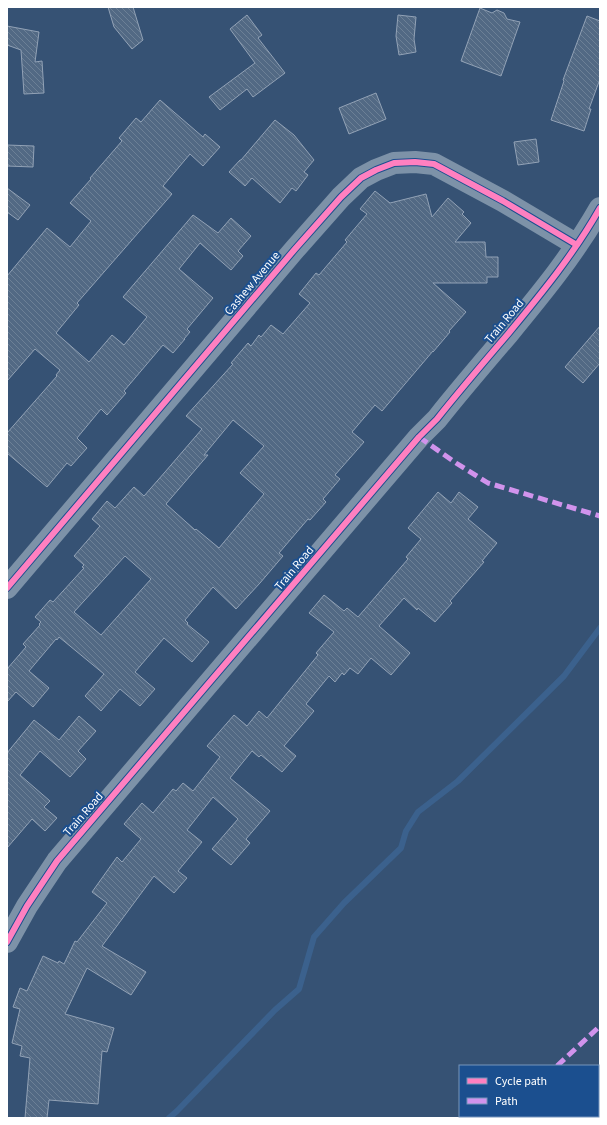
<svg xmlns="http://www.w3.org/2000/svg" width="607" height="1125" font-family="'Source Sans 3',sans-serif">
<style>
.lines{fill:none;stroke-linecap:round;stroke-linejoin:round}
.stream{stroke:#3b618d;stroke-width:6}
.building{fill:url(#building-back-hatch);stroke:#92a2b6;fill-rule:evenodd}
.minor{stroke:#7d92a8;stroke-width:22}
.rail-casing{stroke:#7e92a7;stroke-width:4.5}
.rail{stroke:#1b4f8f;stroke-width:3;stroke-dasharray:9;stroke-linecap:butt}
.quiet{stroke:#d193ec;stroke-width:5;stroke-dasharray:10 5;stroke-linecap:butt}
.cycleway-casing{stroke:#1b4f8f;stroke-width:8}
.cycleway{stroke:#ff80c0;stroke-width:6}
.labels{text-anchor:middle;stroke-width:4;stroke-linejoin:round;paint-order:stroke}
.street-label{font-size:12px;fill:#fff;stroke:#1b4f8f}
</style>
<defs>
<pattern id="building-back-hatch" width="6" height="6" patternUnits="userSpaceOnUse"><rect width="6" height="6" fill="#526984"/><path d="M-1 5l2 2M0 0l6 6M5-1l2 2" fill="none" stroke="#6c8096"/></pattern>
</defs>
<rect width="100%" height="100%" fill="#365274"/>
<g class="lines">
<path class="stream" d="M169,1118L177,1111L275,1010L299,989L314,937L344,903L401,848L406,831L418,812L458,781L564,676L600,628"/>
</g>
<path class="building" d="M108,7H133L143,40L132,49L114,27Z
M480,8L492,13L497,10L504,13L507,19L520,22L501,76L461,61Z
M247,15L262,35L258,38L285,73L253,97L247,89L220,110L209,97L255,63L230,29Z
M398,15L416,17L414,39L416,52L399,55L396,36Z
M587,16L600,21V79L589,109H591L584,131L551,120L564,81L563,80Z
M7,26L39,32L35,62L42,61L44,93L24,94L21,50L7,45Z
M376,93L386,119L349,134L339,108Z
M160,100L203,137L205,134L220,147L203,166L190,154L163,186L172,194L77,303L79,305L56,333L89,362L112,335L124,345L147,317L123,297L193,215L218,233L231,218L251,236L238,251L243,256L231,270L200,243L179,269L213,298L187,329L190,332L184,339H185L173,353L163,345L124,391L126,393L107,415L101,409L77,438L87,448L71,466L67,463L47,487L7,453V433L57,376L56,375L60,370L35,349L7,381V276L47,228L70,247L91,221L70,203L91,179L90,178L122,141L119,138L136,118L141,122Z
M275,120L294,135L314,160L304,172L308,175L296,191L292,188L280,203L252,178L245,186L229,172L240,160H241Z
M536,139L539,162L518,165L514,142Z
M7,145L34,146L33,167L7,166Z
M7,188L30,205L18,220L7,212Z
M375,191L390,203L426,194L432,217L448,198L464,212L462,214L471,223L455,242H485L486,257H498V277H487V283H433L466,312L449,331L450,332L433,352V351L382,411L375,405L352,432L364,442L335,475L340,479L323,499L326,502L310,520L308,519L279,553L283,556L260,583L236,609L213,587L185,620L188,623L187,624L209,642L192,662L164,638L135,672L155,689L140,706L120,689L101,711L85,696L104,674L59,637L57,640L56,639L29,671L49,688L33,707L16,692L7,702V669L26,647L23,644L40,625L39,624L41,622L35,617L50,600L53,602L84,568L82,567L84,565L74,556L100,526L92,519L107,501L115,508L134,487L144,496L165,472L202,429L186,416L233,364L231,363L248,343L251,346L259,335L261,337L271,325L283,334L310,303L299,294L316,273L319,275L347,242L345,240L367,214L360,209ZM233,420L264,446L240,473L264,494L219,548L196,529L195,530L166,504L208,455H204ZM125,556L151,579L101,635L74,612Z
M600,326V363L583,383L565,367Z
M438,492L451,503L459,492L478,507L468,519L497,543L482,561L484,562L450,601L452,603L435,622L418,608L417,610L404,598L379,626L410,653L391,675L371,658L358,674L350,668L344,675L342,673L335,682L329,676L306,704L314,711L284,746L296,756L282,772L261,755L259,757L252,751L230,778L270,811L246,839L250,843L231,865L212,849L238,819L213,797L187,830L202,842L178,871L187,878L174,893L154,876L102,946L146,972L131,995L87,968L65,1014L114,1028L107,1052L102,1051L98,1104L49,1100L47,1118H25L30,1058L20,1056L22,1046L12,1043L20,1009L13,1007L20,988L27,991L43,956L58,963L59,961L64,964L75,941L77,942L107,903L92,892L117,857L122,862L141,839L124,824L142,803L153,813L173,789L176,791L183,783L193,791L220,757L207,746L234,715L247,726L259,711L267,718L318,655L316,653L334,632L309,613L324,595L344,611L347,608L358,617L408,559L406,557L421,539L408,528Z
M79,716L96,731L78,751L86,759L70,777L40,751L20,775L50,801L44,807L57,818L45,831L32,819L7,848V753L34,720L59,740Z"/>
<g class="lines">
<path class="minor" d="M7,588L295,249L341,197L361,178L376,170L394,163L415,162L434,164L503,201L577,245
M7,942L27,906L57,861L419,437L437,419C460,390 484,362 508,334C541,294 574,254 600,208"/>
<defs>
<path id="rail" d="M598,1074L600,1072
M598,1091L600,1089
M553,1118L555,1116
M571,1118L573,1116"/>
</defs>
<use href="#rail" class="rail-casing"/>
<use href="#rail" class="rail"/>
<path class="quiet" d="M419,437L456,463L488,483L600,516
M557,1066L600,1026
M514,1118L515,1116"/>
<defs>
<path id="cycleway" d="M7,588L295,249L341,197L361,178L376,170L394,163L415,162L434,164L503,201L577,245
M7,942L27,906L57,861L419,437L437,419C460,390 484,362 508,334C541,294 574,254 600,208"/>
</defs>
<use href="#cycleway" class="cycleway-casing"/>
<use href="#cycleway" class="cycleway"/>
</g>
<g class="labels">
<g class="street-label">
<text transform="translate(252 283) rotate(-50)" y="4">Cashew Avenue</text>
<text transform="translate(504 321) rotate(-50)" y="4">Train Road</text>
<text transform="translate(294 568) rotate(-50)" y="4">Train Road</text>
<text transform="translate(83 814) rotate(-49)" y="4">Train Road</text>
</g>
</g>
<rect width="607" height="1125" fill="none" stroke="#ffffff" stroke-width="16"/>
<rect x="459" y="1065" width="140" height="52" fill="#1b4f8f" stroke="#7695bc"/>
<rect x="467" y="1078" width="20" height="6" fill="#ff80c0" stroke="#7695bc"/>
<text x="495" y="1085" font-size="12" fill="#ffffff">Cycle path</text>
<rect x="467" y="1098" width="20" height="6" fill="#d193ec" stroke="#7695bc"/>
<text x="495" y="1105" font-size="12" fill="#ffffff">Path</text>
</svg>
